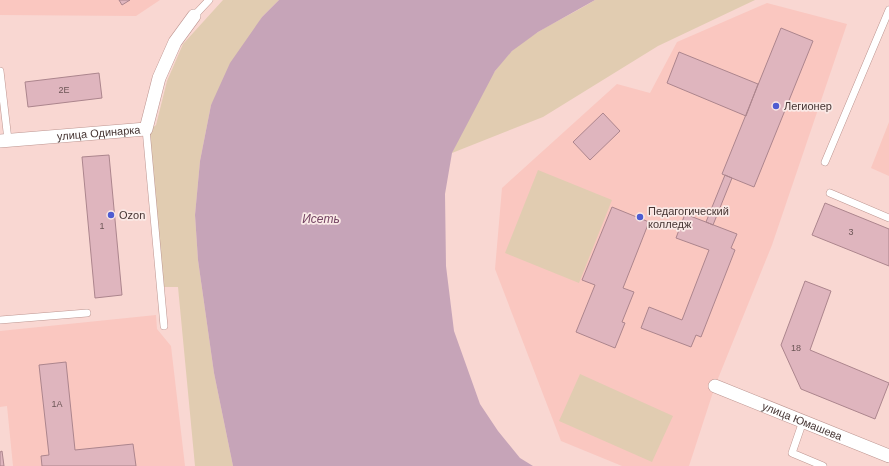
<svg xmlns="http://www.w3.org/2000/svg" width="889" height="466" font-family="Arial,sans-serif">
<style>
.built{fill:#fac7c0}
.green{fill:#e1ccb1}
.water{fill:#c6a4b8}
.building{fill:#dfb5be;stroke:#ac858d}
.lines{fill:none;stroke-linecap:round;stroke-linejoin:round}
.lane-casing{stroke:#bd9590;stroke-width:8}
.street-casing{stroke:#bd9590;stroke-width:14}
.lane{stroke:#fff;stroke-width:7}
.street{stroke:#fff;stroke-width:13}
.poi-dot{fill:#4e5cd1;stroke:#fae9e6;stroke-width:1.5}
.labels{text-anchor:middle;stroke-width:3.5;stroke-linejoin:round;paint-order:stroke}
.number-label{font-size:9px;fill:#6c5556}
.poi-label{font-size:11px;fill:#463533;stroke:#fae9e6;text-anchor:start}
.street-label{font-size:11px;fill:#463533;stroke:#fae9e6}
.water-label{font-size:12px;font-style:italic;fill:#744463;stroke:#fae9e6}
</style>
<rect width="100%" height="100%" fill="#f9d7d2"/>
<path class="built" d="M0,0H160L136,16L0,15Z
M767,3L847,24L772,245L715,386L689,466H622L561,441L495,269L502,188L617,84L650,93L677,42Z
M889,122V176L871,168Z
M156,315L157,329L171,346L185,466H13L7,406L0,407V331Z"/>
<path class="green" d="M223,0H279L262,17L211,105L200,161L195,215L198,260L214,373L233,466H195L178,287H164L148,131L156,125L167,81L183,44Z
M595,0H755L658,46L543,117L452,153C469,119 484,78 512,51C534,31 569,16 595,0Z
M538,170L612,200L579,283L505,253Z
M580,374L673,416L652,462L559,421Z"/>
<path class="water" d="M279,0H595L538,32L512,51L495,71L452,153L445,194L446,266L454,331L480,404L498,431L520,458L533,466H233L214,373L198,260L195,215L200,161L211,105L230,63L262,17Z"/>
<path class="building" d="M119,0H130L122,5Z
M781,28L813,41L754,187L722,174Z
M679,52L758,84L746,116L667,83Z
M99,73L102,98L28,107L25,82Z
M603,113L620,131L590,160L573,142Z
M109,155L122,295L95,298L82,157Z
M725,175L732,178L713,225L706,222Z
M825,203L889,229V266L812,235Z
M612,207L649,222L623,288L634,292L622,322L625,323L615,348L576,332L595,285L582,280Z
M685,214L737,234L731,248L735,250L701,337L696,335L691,347L641,328L649,307L682,320L709,250L676,238Z
M805,281L831,291L810,350L889,383L875,419L801,389L781,345Z
M66,362L75,450L133,444L136,466H42L41,456L49,455L39,365Z
M2,451L4,466H0V452Z"/>
<g class="lines">
<defs>
<path id="lane" d="M194,16L209,0
M0,71L8,140
M146,129L164,326
M825,162L889,10
M830,193L889,218
M0,320L87,313
M803,421L792,453L823,466"/>
<g id="street">
<path id="s1" d="M0,141L146,129L159,78L175,42L194,16"/>
<path id="s2" d="M715,386L889,456"/>
</g>
</defs>
<use href="#lane" class="lane-casing"/>
<use href="#street" class="street-casing"/>
<use href="#lane" class="lane"/>
<use href="#street" class="street"/>
</g>
<g class="poi-dot">
<circle cx="776" cy="106" r="4"/>
<circle cx="111" cy="215" r="4"/>
<circle cx="640" cy="217" r="4"/>
</g>
<g class="labels">
<g class="number-label">
<text x="64" y="93">2Е</text>
<text x="102" y="229">1</text>
<text x="851" y="235">3</text>
<text x="796" y="351">18</text>
<text x="57" y="407">1А</text>
</g>
<g class="poi-label">
<text x="784" y="110">Легионер</text>
<text x="648" y="215">Педагогический<tspan x="648" dy="13">колледж</tspan></text>
<text x="119" y="219">Ozon</text>
</g>
<g class="street-label">
<text dy="4" stroke="none"><textPath href="#s1" startOffset="99">улица Одинарка</textPath></text>
<text dy="4" stroke="none"><textPath href="#s2" startOffset="94">улица Юмашева</textPath></text>
</g>
<g class="water-label">
<text x="321" y="223">Исеть</text>
</g>
</g>
</svg>
